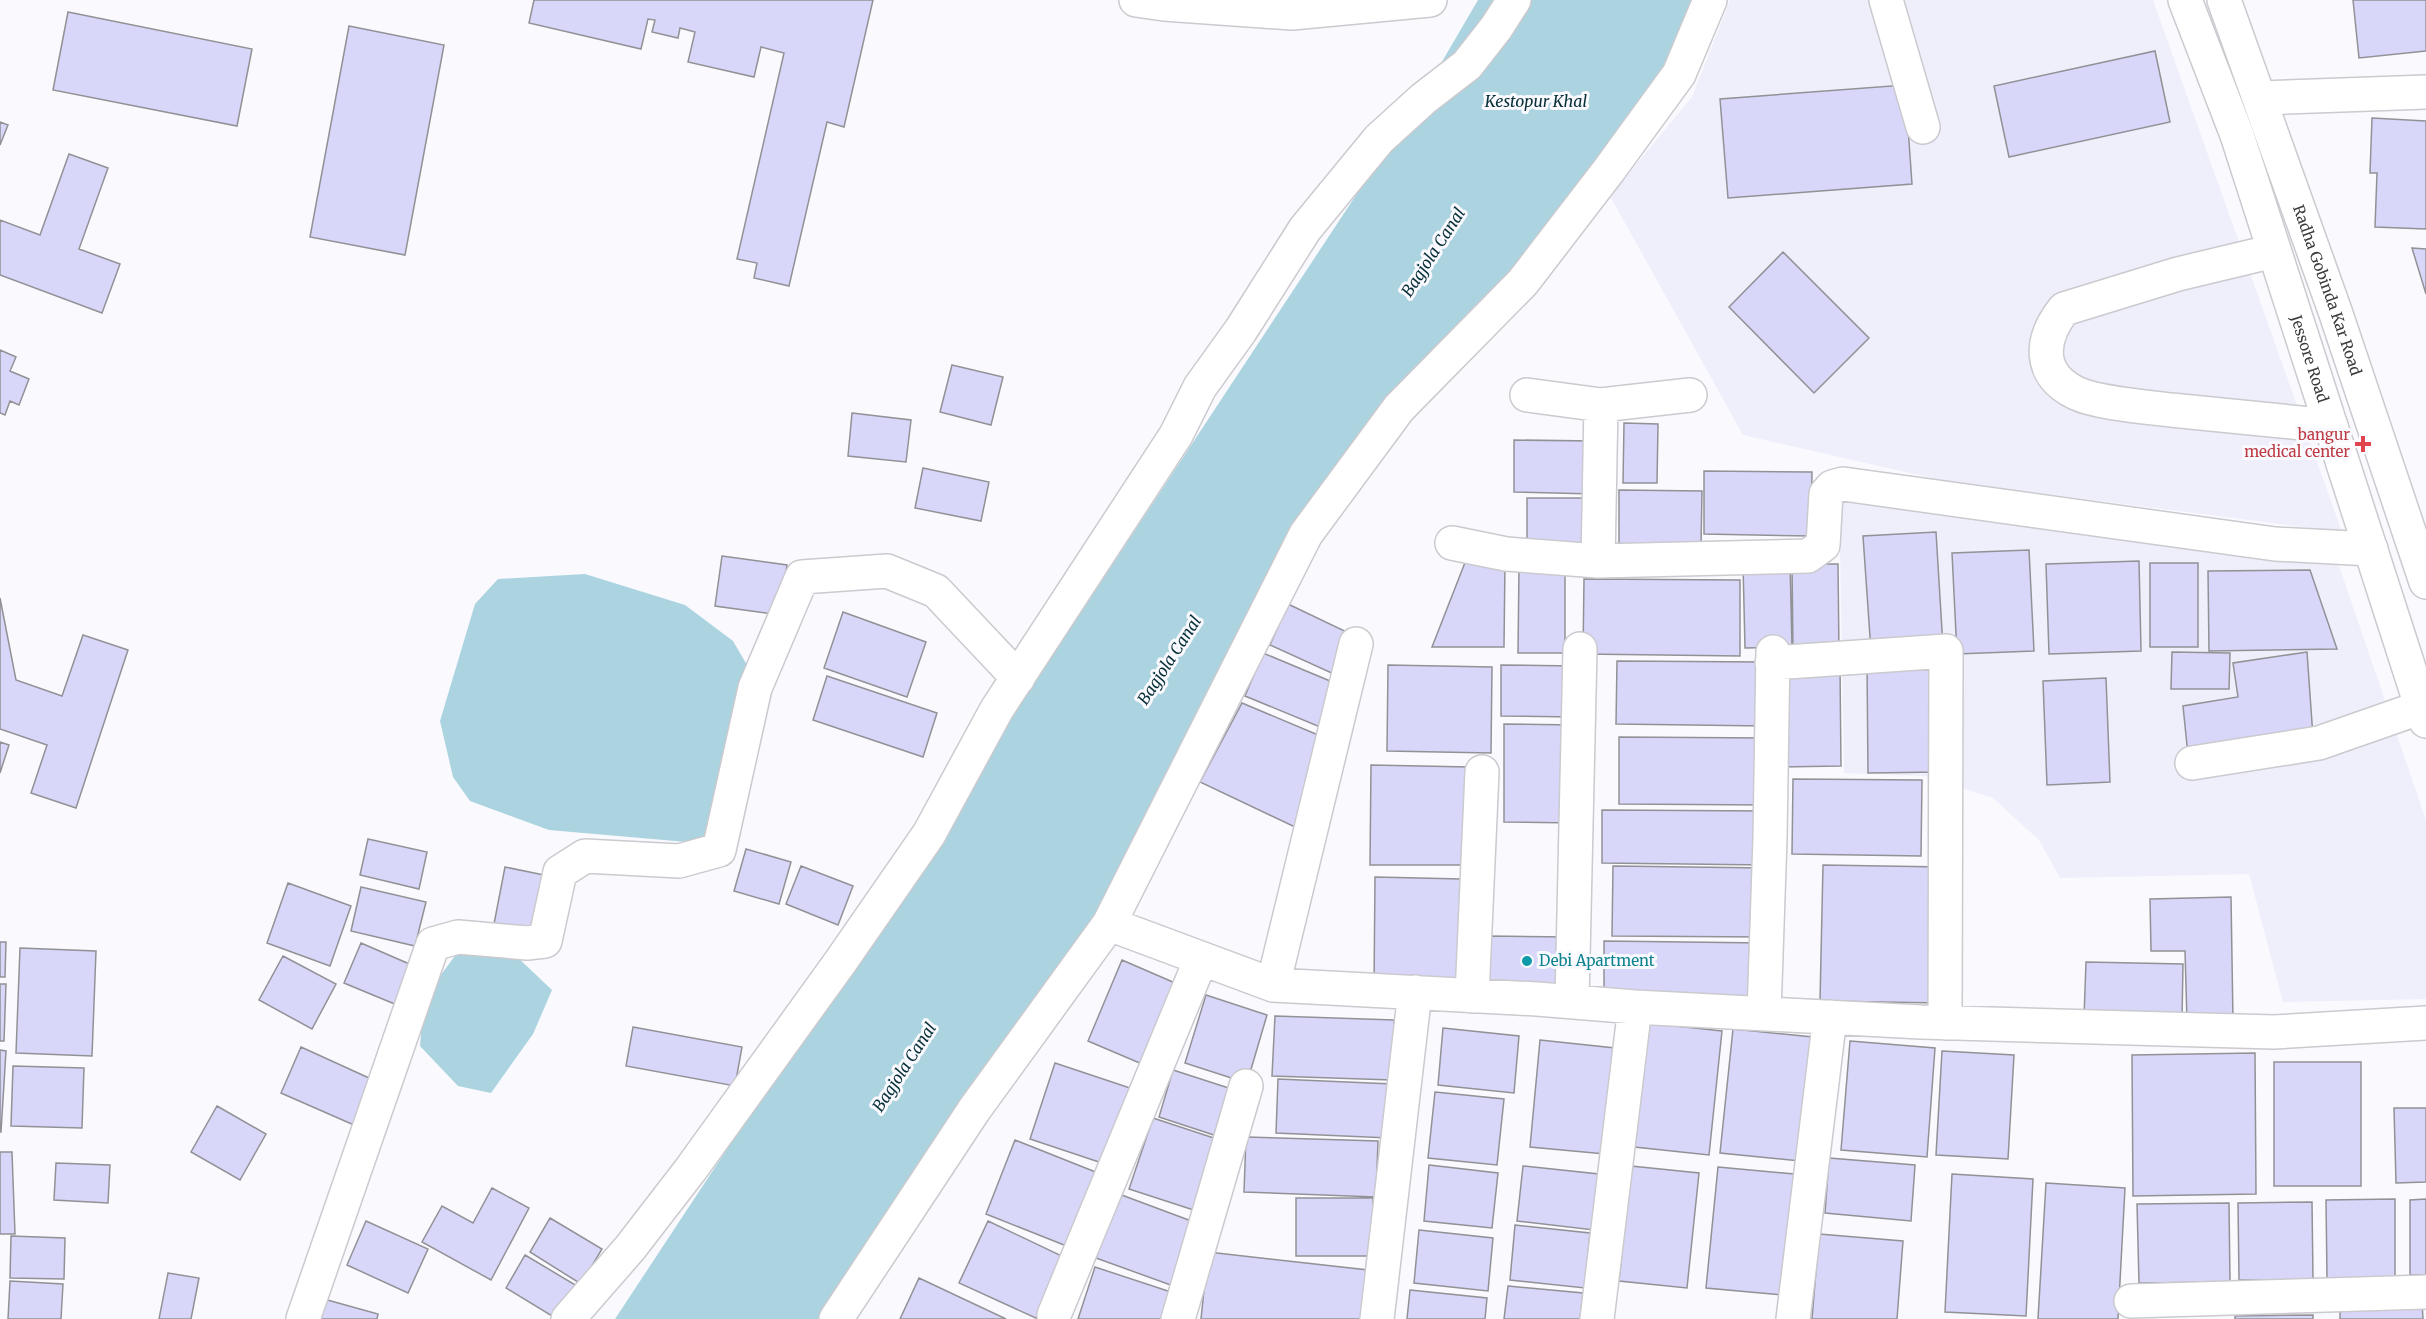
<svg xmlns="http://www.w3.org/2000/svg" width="2426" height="1319" font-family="Merriweather,serif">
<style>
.built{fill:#efeffc}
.water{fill:#abd4e0}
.building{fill:#d8d7fa;stroke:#919196;stroke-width:1.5}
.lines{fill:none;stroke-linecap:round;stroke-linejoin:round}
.minor-casing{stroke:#cacacf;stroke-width:36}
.major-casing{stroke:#cacacf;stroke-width:36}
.minor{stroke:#fff;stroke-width:33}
.major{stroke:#fff;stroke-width:33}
.health-dot{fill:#e0444e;stroke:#f9f9fe;stroke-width:2}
.culture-dot{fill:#0f9aa8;stroke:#f9f9fe;stroke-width:2}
.labels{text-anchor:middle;stroke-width:6;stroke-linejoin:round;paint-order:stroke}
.street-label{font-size:15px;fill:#3c3c3e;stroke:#f9f9fe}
.health-label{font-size:15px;fill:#be3a42;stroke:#f9f9fe;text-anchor:end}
.culture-label{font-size:15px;fill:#0d838f;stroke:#f9f9fe;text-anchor:start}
.water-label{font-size:16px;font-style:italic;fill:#062f38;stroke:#f9f9fe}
</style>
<rect width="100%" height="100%" fill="#f9f9fe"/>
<path class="built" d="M1730,0H2153L2342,532L1945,481L1743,435L1610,196L1692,97Z
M1839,491L2337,560L2426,820V999L2283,1002L2249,874L2060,878L2039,840L1993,798L1925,776L1844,773Z"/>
<path class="water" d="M1478,0H1721L1604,181L1330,493L1093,933L840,1319H615L1426,89Z
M585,574L685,605L733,641L764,694L724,827L698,843L549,830L470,801L453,777L440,721L475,604L498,579Z
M457,953L514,954L552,990L533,1034L491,1093L458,1086L420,1046L424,998Z"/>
<path class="building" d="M534,0H873L844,127L827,122L789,286L754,278L757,263L737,259L784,53L761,47L754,77L688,62L695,32L680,28L678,38L652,32L655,20L648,19L641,49L529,23Z
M2353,0H2426V51L2359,58Z
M68,12L252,49L237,126L53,90Z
M349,26L444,45L405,255L310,237Z
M2155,51L2170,122L2009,157L1994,86Z
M1905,85L1912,184L1728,198L1720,99Z
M2372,118L2426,121V229L2375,227L2377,173H2370Z
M0,122L8,125L0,145Z
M69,154L108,168L79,249L120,264L102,313L0,275V220L40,235Z
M2412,248L2426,249V294Z
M1783,252L1869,338L1814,393L1729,307Z
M0,350L16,357L10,371L29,379L19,405L10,401L5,415L0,413Z
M952,365L1003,377L991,425L940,412Z
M852,413L911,420L906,462L848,456Z
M1624,423L1658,424L1657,483H1623Z
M1514,440L1594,441V494L1514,492Z
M923,468L989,482L981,521L915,508Z
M1704,471L1812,472L1811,536L1704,534Z
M1619,490L1702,491L1701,545L1619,544Z
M1527,498H1591L1590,550L1527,549Z
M1936,532L1943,647L1871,651L1863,536Z
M2029,550L2034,651L1957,654L1952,553Z
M722,556L787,565L780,615L715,606Z
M1466,560L1505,561L1504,647H1432Z
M2139,561L2141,651L2049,654L2046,564Z
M1790,563L1792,647L1745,648L1743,564Z
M2150,563H2198V647H2150Z
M1792,564H1838L1839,654H1793Z
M1519,567H1565V653H1518Z
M2310,570L2337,649L2209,651L2208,571Z
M1584,579L1740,580V656L1583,654Z
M0,598L16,680L62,696L83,635L128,650L76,808L31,793L47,745L0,729Z
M1288,604L1353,635L1336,675L1270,645Z
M843,612L926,642L907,697L824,668Z
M2172,652L2230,653L2229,689H2171Z
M2307,652L2313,737L2188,755L2183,706L2238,697L2233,663Z
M1263,653L1342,686L1325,729L1245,696Z
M1617,661L1765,662V726L1616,724Z
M1938,662L1939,772L1868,773L1867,663Z
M1388,665L1492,667L1491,753L1387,751Z
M1501,665L1575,666L1574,717L1501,716Z
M1840,667L1841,766L1777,767L1776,668Z
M827,676L937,713L923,757L813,720Z
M2106,678L2110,782L2047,785L2043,681Z
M1242,703L1330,740L1297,828L1200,782Z
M1504,724L1576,725L1575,823L1504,822Z
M1619,737L1767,738V805L1619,804Z
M0,742L9,745L0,773Z
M1371,765L1469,767V865H1370Z
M1793,779L1922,780L1921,856L1792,854Z
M1602,810L1768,811L1767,865L1602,863Z
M368,839L427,852L419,889L360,875Z
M746,849L791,862L779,904L734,891Z
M1823,865L1943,867L1941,1003L1820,1001Z
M801,866L853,886L838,925L786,904Z
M1613,866L1766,868V937L1612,936Z
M505,867L554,877L543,934L494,924Z
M1375,877L1461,879L1460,988H1374Z
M288,883L351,906L330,966L267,943Z
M361,887L426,902L415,946L351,931Z
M2231,897L2233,1020L2187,1021L2185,951H2151L2150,899Z
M1488,936L1568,937L1567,986L1487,985Z
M1604,941L1764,943L1763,1000L1604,998Z
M0,942H6L5,977H0Z
M361,943L414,966L397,1005L344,983Z
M20,948L96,951L92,1056L16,1053Z
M283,956L336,984L312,1029L259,1000Z
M1122,960L1182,986L1149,1067L1088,1041Z
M2086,962L2183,964L2182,1020L2084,1017Z
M0,984H6L4,1041H0Z
M1206,995L1267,1015L1247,1083L1185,1063Z
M1275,1016L1394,1020L1392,1080L1272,1076Z
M1638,1022L1722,1031L1709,1155L1625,1146Z
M633,1027L742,1047L735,1086L626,1066Z
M1443,1028L1519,1036L1514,1093L1438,1085Z
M1733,1029L1813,1037L1800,1161L1720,1153Z
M1540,1040L1615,1048L1605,1154L1530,1147Z
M1850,1041L1935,1048L1927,1157L1841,1150Z
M301,1047L380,1083L363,1129L281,1093Z
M0,1050L6,1051L1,1132H0Z
M1942,1051L2014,1055L2008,1159L1936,1155Z
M2255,1053L2256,1194L2133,1196L2132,1055Z
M2274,1062H2361V1186H2274Z
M1055,1063L1133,1089L1108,1165L1030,1139Z
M13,1066L84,1068L82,1128L11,1126Z
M1173,1070L1241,1092L1226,1139L1159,1117Z
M1278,1079L1392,1084L1389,1138L1276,1133Z
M1435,1092L1504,1099L1497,1165L1428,1158Z
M217,1106L266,1134L240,1180L191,1152Z
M2394,1108H2426V1182L2396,1183Z
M1153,1118L1229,1143L1206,1214L1129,1189Z
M1246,1137L1378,1141L1376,1197L1244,1192Z
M1015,1140L1098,1173L1069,1247L986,1214Z
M0,1152H12L15,1234H0Z
M1829,1158L1915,1165L1911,1221L1825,1213Z
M56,1163L110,1165L108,1203L54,1200Z
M1429,1165L1498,1173L1492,1228L1424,1221Z
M1523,1166L1599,1174L1594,1230L1517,1221Z
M1631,1166L1699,1173L1687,1288L1619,1281Z
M1718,1167L1794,1174L1782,1295L1706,1288Z
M1952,1174L2033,1179L2026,1316L1945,1312Z
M2046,1183L2125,1188L2118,1319H2038Z
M492,1188L529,1208L491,1280L422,1242L442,1206L473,1223Z
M1119,1194L1202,1225L1179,1288L1096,1258Z
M1296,1198H1373L1374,1256H1296Z
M2395,1199V1279H2327L2326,1200Z
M2426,1199V1275H2410V1200Z
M2312,1202L2313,1280H2239L2238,1203Z
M2229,1203L2230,1282L2139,1283L2137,1204Z
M550,1218L602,1249L581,1284L530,1252Z
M366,1221L428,1249L408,1293L347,1265Z
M988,1221L1066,1258L1038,1319L959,1283Z
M1515,1225L1590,1233L1585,1288L1510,1280Z
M1419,1230L1493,1238L1488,1291L1414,1283Z
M1819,1234L1903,1241L1897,1319H1812Z
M11,1236L65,1238L64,1279L10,1278Z
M1208,1252L1368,1270L1363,1319H1201Z
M525,1255L577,1286L557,1319L506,1288Z
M1095,1267L1177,1294L1169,1319H1078Z
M168,1273L199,1278L191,1319H159Z
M919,1278L1006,1319H900Z
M10,1281L63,1284L61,1319H8Z
M1508,1286L1583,1293L1580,1319H1504Z
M1410,1290L1487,1298L1485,1319H1407Z
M313,1296L378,1314L377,1319H307Z
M2422,1302L2423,1319H2340V1307Z
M2313,1315V1319H2235V1316Z"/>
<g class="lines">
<defs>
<path id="minor" d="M1136,0L1164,4L1292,13L1430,0
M1886,0L1923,127
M2260,98L2426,92
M2274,251L2178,274L2064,309C2040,339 2037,374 2076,393C2096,403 2147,407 2171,410C2224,415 2278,421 2331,426
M1527,395L1601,405L1690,395
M1452,543L1506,554L1598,561L1808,556L1823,545L1826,494L1832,487L1843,484L2275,544L2371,549
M1598,561L1601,405
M1772,663L1946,651L1945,1023
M2192,763L2319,743L2422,707
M1109,924L1273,985L1537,999L1635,1007L1921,1022L2274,1032L2426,1023
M1273,985L1356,644
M1472,996L1482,772
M1572,1001L1580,649
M1764,1013L1770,838L1773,652
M2131,1301L2426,1292
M1054,1315L1201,959
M303,1319L433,944L458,937L527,943L545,941L560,872L585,856L679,861L719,850L755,688L802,577L887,571L936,591L1018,678
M568,1319L630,1248L691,1169L841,961L929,834L997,709L1176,435L1200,387L1241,330L1305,229L1379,139L1423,99L1467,65L1496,28L1514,0
M836,1319L974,1110L1109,924L1306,534L1399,408L1523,282L1609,170L1679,74L1710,0
M1178,1319L1246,1086
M1377,1319L1415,992
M1597,1319L1635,1007
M1793,1319L1830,1017"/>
<g id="major">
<path id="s1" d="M2185,0L2237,135L2426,721"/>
<path id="s2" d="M2224,0L2335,311L2426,582"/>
</g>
</defs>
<use href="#minor" class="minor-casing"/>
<use href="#major" class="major-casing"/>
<use href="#minor" class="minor"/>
<use href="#major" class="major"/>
</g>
<path class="health-dot" d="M2360 435h6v6h6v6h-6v6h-6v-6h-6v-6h6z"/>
<circle class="culture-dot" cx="1527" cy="961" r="6"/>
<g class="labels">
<g class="street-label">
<text dy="5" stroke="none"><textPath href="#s2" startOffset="308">Radha Gobinda Kar Road</textPath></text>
<text dy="5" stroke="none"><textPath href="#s1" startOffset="380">Jessore Road</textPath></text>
</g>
<g class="health-label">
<text x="2350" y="440">bangur<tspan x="2350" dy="17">medical center</tspan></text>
</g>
<g class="culture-label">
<text x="1539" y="966">Debi Apartment</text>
</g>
<g class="water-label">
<text x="1536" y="107">Kestopur Khal</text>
<text transform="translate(1433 252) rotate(-57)" y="6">Bagjola Canal</text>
<text transform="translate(1169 660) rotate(-57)" y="6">Bagjola Canal</text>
<text transform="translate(904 1067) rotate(-57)" y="6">Bagjola Canal</text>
</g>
</g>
</svg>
